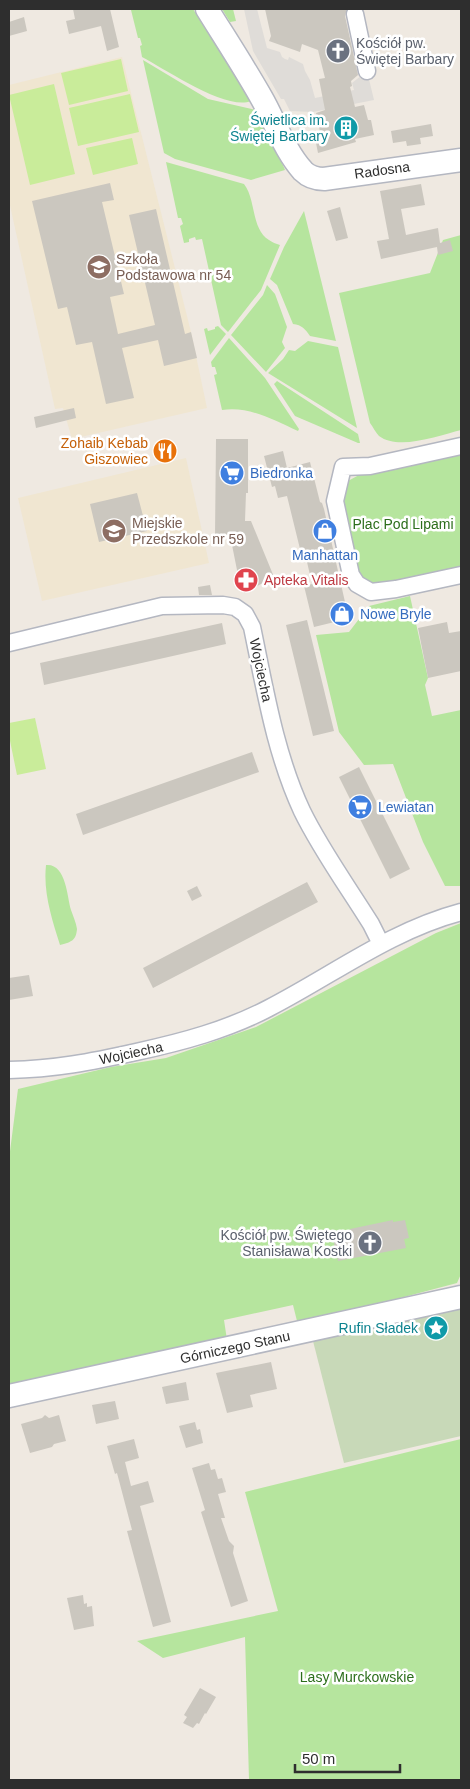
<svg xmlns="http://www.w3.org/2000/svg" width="470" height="1789" font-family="Helvetica,sans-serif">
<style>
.education{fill:#f0e6d1}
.green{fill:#b6e59e}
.cemetery{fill:#c8d9b8}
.pitch{fill:#c9ec9a}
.plaza{fill:#dfdcd8}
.building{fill:#cbc7bf}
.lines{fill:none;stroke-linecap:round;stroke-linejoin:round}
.street-casing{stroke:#b4b7c1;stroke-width:19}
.secondary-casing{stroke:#b4b7c1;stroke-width:25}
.street{stroke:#fff;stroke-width:16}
.secondary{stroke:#fff;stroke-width:22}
.labels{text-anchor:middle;stroke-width:5;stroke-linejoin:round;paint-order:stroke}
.worship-label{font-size:14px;fill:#5b616d;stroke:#fff;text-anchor:start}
.culture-label{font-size:14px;fill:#0d838f;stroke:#fff;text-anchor:end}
.street-label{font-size:14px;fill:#2e2e2e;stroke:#fff}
.education-label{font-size:14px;fill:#785e54;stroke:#fff;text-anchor:start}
.food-label{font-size:14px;fill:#c56008;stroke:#fff;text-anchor:end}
.shop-label{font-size:14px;fill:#366cbe;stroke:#fff;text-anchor:start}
.park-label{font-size:14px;fill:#2c6e1b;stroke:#fff}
.health-label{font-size:14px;fill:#be3a42;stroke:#fff;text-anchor:start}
</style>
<rect width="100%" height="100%" fill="#efe9e1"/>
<path class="education" d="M122,57L191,332L207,408L72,439L63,408L55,409L9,201V85Z
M186,458L209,563L42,601L18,498Z"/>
<path class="green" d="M136,9H193L251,101C226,111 165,69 142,57L140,46L142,45L140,38H138L131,10Z
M222,9H233L236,21L230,22Z
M143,60L208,99L256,110L278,153L285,170L251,180L175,159L164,153Z
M166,162L244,184C256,199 251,229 269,240C272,242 276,244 280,245L261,290L228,332L221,325L202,239L196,240L195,237L189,239V242L184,243L180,226L183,224L181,218H178Z
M304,211L336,341L310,336C305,329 302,325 293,324L277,285L270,279L284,247Z
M461,235V430C440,435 399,451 379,436C376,433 373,427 370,423L339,293L430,273L443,240Z
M267,285L275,294L287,327L282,342L285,348L266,372L231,335L263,295Z
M218,326L226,334L210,355L204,329L207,328L208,331L215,329V327Z
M229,338L265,378L299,429L298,431C273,420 250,406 222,410L214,375L217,374L215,367H212L211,362Z
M308,341L338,347L357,428L268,373L283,359L289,350L295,351Z
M277,381L358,434L360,443H358L295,416L274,384Z
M461,451V571L385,588L360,580L340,504L348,481L359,475Z
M410,596L428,678L425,685L432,716L461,710V886H445L423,842L393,764L364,765L339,732L316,635L349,632L369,606Z
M46,865C66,863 67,896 71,910C73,916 76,922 77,929C76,941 71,942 60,945C52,919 43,893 46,865Z
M461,923V1274L457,1283L298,1325L293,1305L224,1320L227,1340L9,1384V1159L18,1089L111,1067L166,1058L256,1027L436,933Z
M461,1439V1780H249L245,1637L163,1658L137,1641L278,1611L245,1492Z"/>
<path class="cemetery" d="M461,1307V1436L344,1463L313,1341Z"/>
<path class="pitch" d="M121,59L128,91L69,105L61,73Z
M54,84L75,174L30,185L9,95Z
M130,94L139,132L78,146L69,108Z
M132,138L138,164L93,175L86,148Z
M35,718L46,769L17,775L9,736V723Z"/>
<path class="plaza" d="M244,9H257L267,48L280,52L282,57L285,59L288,60L289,57L303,64L305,71L310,80L315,98L354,90L352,83L367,71L374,100L313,112L290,111L284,99H281L253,51Z"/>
<path class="building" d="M73,9H110L119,47L107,51L101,26L69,34L66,21L75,19Z
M265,9H347L345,16L358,75L351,81L352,86L350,87L355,107L364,105L368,120H371L374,135L355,139L356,142L318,153L315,138L321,136L316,113L325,110L319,79L325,78L318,50L302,44L300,52L269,41L271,36Z
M24,17L27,31L9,36V22Z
M431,124L433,136L420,138L421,144L407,146L406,141L393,143L391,131Z
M110,183L114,200L102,202L124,294L110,297L118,334L155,325L129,215L156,209L185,334L191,332L197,358L164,366L158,340L122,348L134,398L106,404L92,342L76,345L67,307L58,309L32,201Z
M421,184L425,205L401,209L406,235L438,228L440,243L450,240L453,251L438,255L437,247L381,259L377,241L389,239L380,191Z
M340,207L348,238L336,241L327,211Z
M74,408L76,418L36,428L34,417Z
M216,439H248V493H246L245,521H251L274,577L244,593L237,570L230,535L215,536Z
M283,451L287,468L310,462L320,502L322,503L324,509L345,602L343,603L347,619L314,627L304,586L312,584L305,553H301L287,496L278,498L275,486L272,487L264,456Z
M137,493L147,531L99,542L90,504Z
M210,585L212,595H199L198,587Z
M307,620L334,731L313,736L286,625Z
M447,622L449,633L461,631V671L428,678L418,628Z
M222,623L226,644L44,685L40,663Z
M252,752L259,772L83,835L76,814Z
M359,767L410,869L390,879L339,777Z
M307,882L318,902L153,988L143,968Z
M197,886L202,896L192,901L187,891Z
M29,975L33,996L9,1000V978Z
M393,1220V1222L405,1220L409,1238L404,1239L406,1248L338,1261L332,1234L350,1231V1229Z
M271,1362L277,1389L250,1395L253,1407L227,1413L216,1373Z
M186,1382L189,1400L166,1404L162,1387Z
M115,1401L119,1419L96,1424L92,1405Z
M45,1415L49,1418L59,1415L66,1441L54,1444L52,1447L30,1453L21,1424L42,1418Z
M195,1422L197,1430L200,1429L203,1443L186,1448L179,1426Z
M134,1439L139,1458L125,1462L131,1486L148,1481L154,1502L140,1506L171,1622L153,1627L127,1531L132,1530L117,1473L115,1474L107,1446Z
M209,1463L211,1470L215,1469L218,1479L222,1478L226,1492L218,1494L225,1518H221L229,1541L234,1546L233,1553L248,1601L231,1607L201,1512L205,1510L192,1468Z
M83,1595L84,1604L87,1603V1607L92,1606L94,1626L74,1630L67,1598Z
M200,1688L216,1697L206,1714L205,1713L199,1724L197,1723L193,1728L183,1723L187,1717L184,1715Z"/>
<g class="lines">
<defs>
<path id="street" d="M355,14L367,71
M461,446L370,466L343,467L335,501L351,575L357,584L371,592L396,589L461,575
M9,643L162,606L223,605L235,607L245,614L252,627C265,689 275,753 302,811C321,850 348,887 371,924L381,944
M9,1070C55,1069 91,1062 136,1052C182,1042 227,1030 269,1008C333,975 390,931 461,912"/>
<path id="secondary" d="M207,9C225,38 244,67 261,97C275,121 284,150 303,171C309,177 315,179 324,179L461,160
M9,1396L461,1297"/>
</defs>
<use href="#street" class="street-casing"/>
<use href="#secondary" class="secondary-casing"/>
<use href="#street" class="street"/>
<use href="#secondary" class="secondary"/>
</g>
<defs>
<symbol id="church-disc" viewBox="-11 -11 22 22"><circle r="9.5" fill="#6b7280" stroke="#fff"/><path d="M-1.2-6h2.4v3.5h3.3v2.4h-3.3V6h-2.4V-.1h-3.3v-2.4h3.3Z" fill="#fff"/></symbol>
<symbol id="building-disc" viewBox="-11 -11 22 22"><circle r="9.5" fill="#0f9aa8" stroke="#fff"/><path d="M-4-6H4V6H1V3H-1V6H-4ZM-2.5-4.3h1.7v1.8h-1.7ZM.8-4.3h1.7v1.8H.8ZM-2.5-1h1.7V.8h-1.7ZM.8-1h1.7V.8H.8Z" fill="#fff"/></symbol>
<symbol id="school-disc" viewBox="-11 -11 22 22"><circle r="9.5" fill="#8d6e63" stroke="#fff"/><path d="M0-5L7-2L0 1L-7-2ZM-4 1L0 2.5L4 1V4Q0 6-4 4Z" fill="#fff"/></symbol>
<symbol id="restaurant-disc" viewBox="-11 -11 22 22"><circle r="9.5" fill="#e8710a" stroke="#fff"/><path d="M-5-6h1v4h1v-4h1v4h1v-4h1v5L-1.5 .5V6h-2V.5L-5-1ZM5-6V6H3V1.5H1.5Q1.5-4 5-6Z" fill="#fff"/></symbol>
<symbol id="supermarket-disc" viewBox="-11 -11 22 22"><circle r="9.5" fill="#3f7fe0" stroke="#fff"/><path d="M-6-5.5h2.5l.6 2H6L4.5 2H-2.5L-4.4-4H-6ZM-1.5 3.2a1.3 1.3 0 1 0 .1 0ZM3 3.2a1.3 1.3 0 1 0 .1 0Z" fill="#fff"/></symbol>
<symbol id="shop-disc" viewBox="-11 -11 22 22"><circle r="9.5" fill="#3f7fe0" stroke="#fff"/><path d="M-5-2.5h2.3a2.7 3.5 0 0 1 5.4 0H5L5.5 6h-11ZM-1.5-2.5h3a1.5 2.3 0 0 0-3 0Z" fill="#fff"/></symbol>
<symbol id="pharmacy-disc" viewBox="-11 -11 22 22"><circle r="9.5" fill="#e0444e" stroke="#fff"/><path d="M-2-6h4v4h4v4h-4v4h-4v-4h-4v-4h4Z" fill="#fff"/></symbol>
<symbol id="sight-disc" viewBox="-11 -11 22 22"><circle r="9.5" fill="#0f9aa8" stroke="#fff"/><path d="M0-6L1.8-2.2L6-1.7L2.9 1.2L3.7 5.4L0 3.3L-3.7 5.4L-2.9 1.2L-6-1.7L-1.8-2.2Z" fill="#fff"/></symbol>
</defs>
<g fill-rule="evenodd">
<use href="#church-disc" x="324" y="37" width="28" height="28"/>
<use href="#building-disc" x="332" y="114" width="28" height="28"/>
<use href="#school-disc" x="85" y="253" width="28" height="28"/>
<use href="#restaurant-disc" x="151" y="437" width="28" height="28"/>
<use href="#supermarket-disc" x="218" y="459" width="28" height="28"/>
<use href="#school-disc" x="100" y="517" width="28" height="28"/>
<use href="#shop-disc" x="311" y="517" width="28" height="28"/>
<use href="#pharmacy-disc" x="232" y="566" width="28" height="28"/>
<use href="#shop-disc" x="328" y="600" width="28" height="28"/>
<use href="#supermarket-disc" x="346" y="793" width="28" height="28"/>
<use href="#church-disc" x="356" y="1229" width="28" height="28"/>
<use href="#sight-disc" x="422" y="1314" width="28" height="28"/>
</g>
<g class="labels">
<g class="worship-label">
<text x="356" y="48">Kościół pw.<tspan x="356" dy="16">Świętej Barbary</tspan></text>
<text x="352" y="1240" text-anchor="end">Kościół pw. Świętego<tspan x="352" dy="16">Stanisława Kostki</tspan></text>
</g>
<g class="culture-label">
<text x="328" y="125">Świetlica im.<tspan x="328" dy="16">Świętej Barbary</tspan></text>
<text x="418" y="1333">Rufin Sładek</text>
</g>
<g class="street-label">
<text transform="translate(382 170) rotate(-8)" y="5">Radosna</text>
<text transform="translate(261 670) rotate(78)" y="5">Wojciecha</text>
<text transform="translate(131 1053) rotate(-12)" y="5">Wojciecha</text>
<text transform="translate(235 1347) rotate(-12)" y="5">Górniczego Stanu</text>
</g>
<g class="education-label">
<text x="116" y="264">Szkoła<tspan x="116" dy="16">Podstawowa nr 54</tspan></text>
<text x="132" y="528">Miejskie<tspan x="132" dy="16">Przedszkole nr 59</tspan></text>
</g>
<g class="food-label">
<text x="148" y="448">Zohaib Kebab<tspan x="148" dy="16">Giszowiec</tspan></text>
</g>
<g class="shop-label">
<text x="250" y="478">Biedronka</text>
<text x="325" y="560" text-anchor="middle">Manhattan</text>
<text x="360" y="619">Nowe Bryle</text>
<text x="378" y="812">Lewiatan</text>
</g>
<g class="park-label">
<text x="403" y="529">Plac Pod Lipami</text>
<text x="357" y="1682">Lasy Murckowskie</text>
</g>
<g class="health-label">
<text x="264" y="585">Apteka Vitalis</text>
</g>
</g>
<rect width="470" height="1789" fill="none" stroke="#2e2e2e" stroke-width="20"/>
<path d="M295 1764v8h105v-8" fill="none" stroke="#2e2e2e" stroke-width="2.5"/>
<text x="302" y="1764" font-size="15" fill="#2e2e2e" stroke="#ffffff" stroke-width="4" paint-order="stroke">50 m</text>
</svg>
